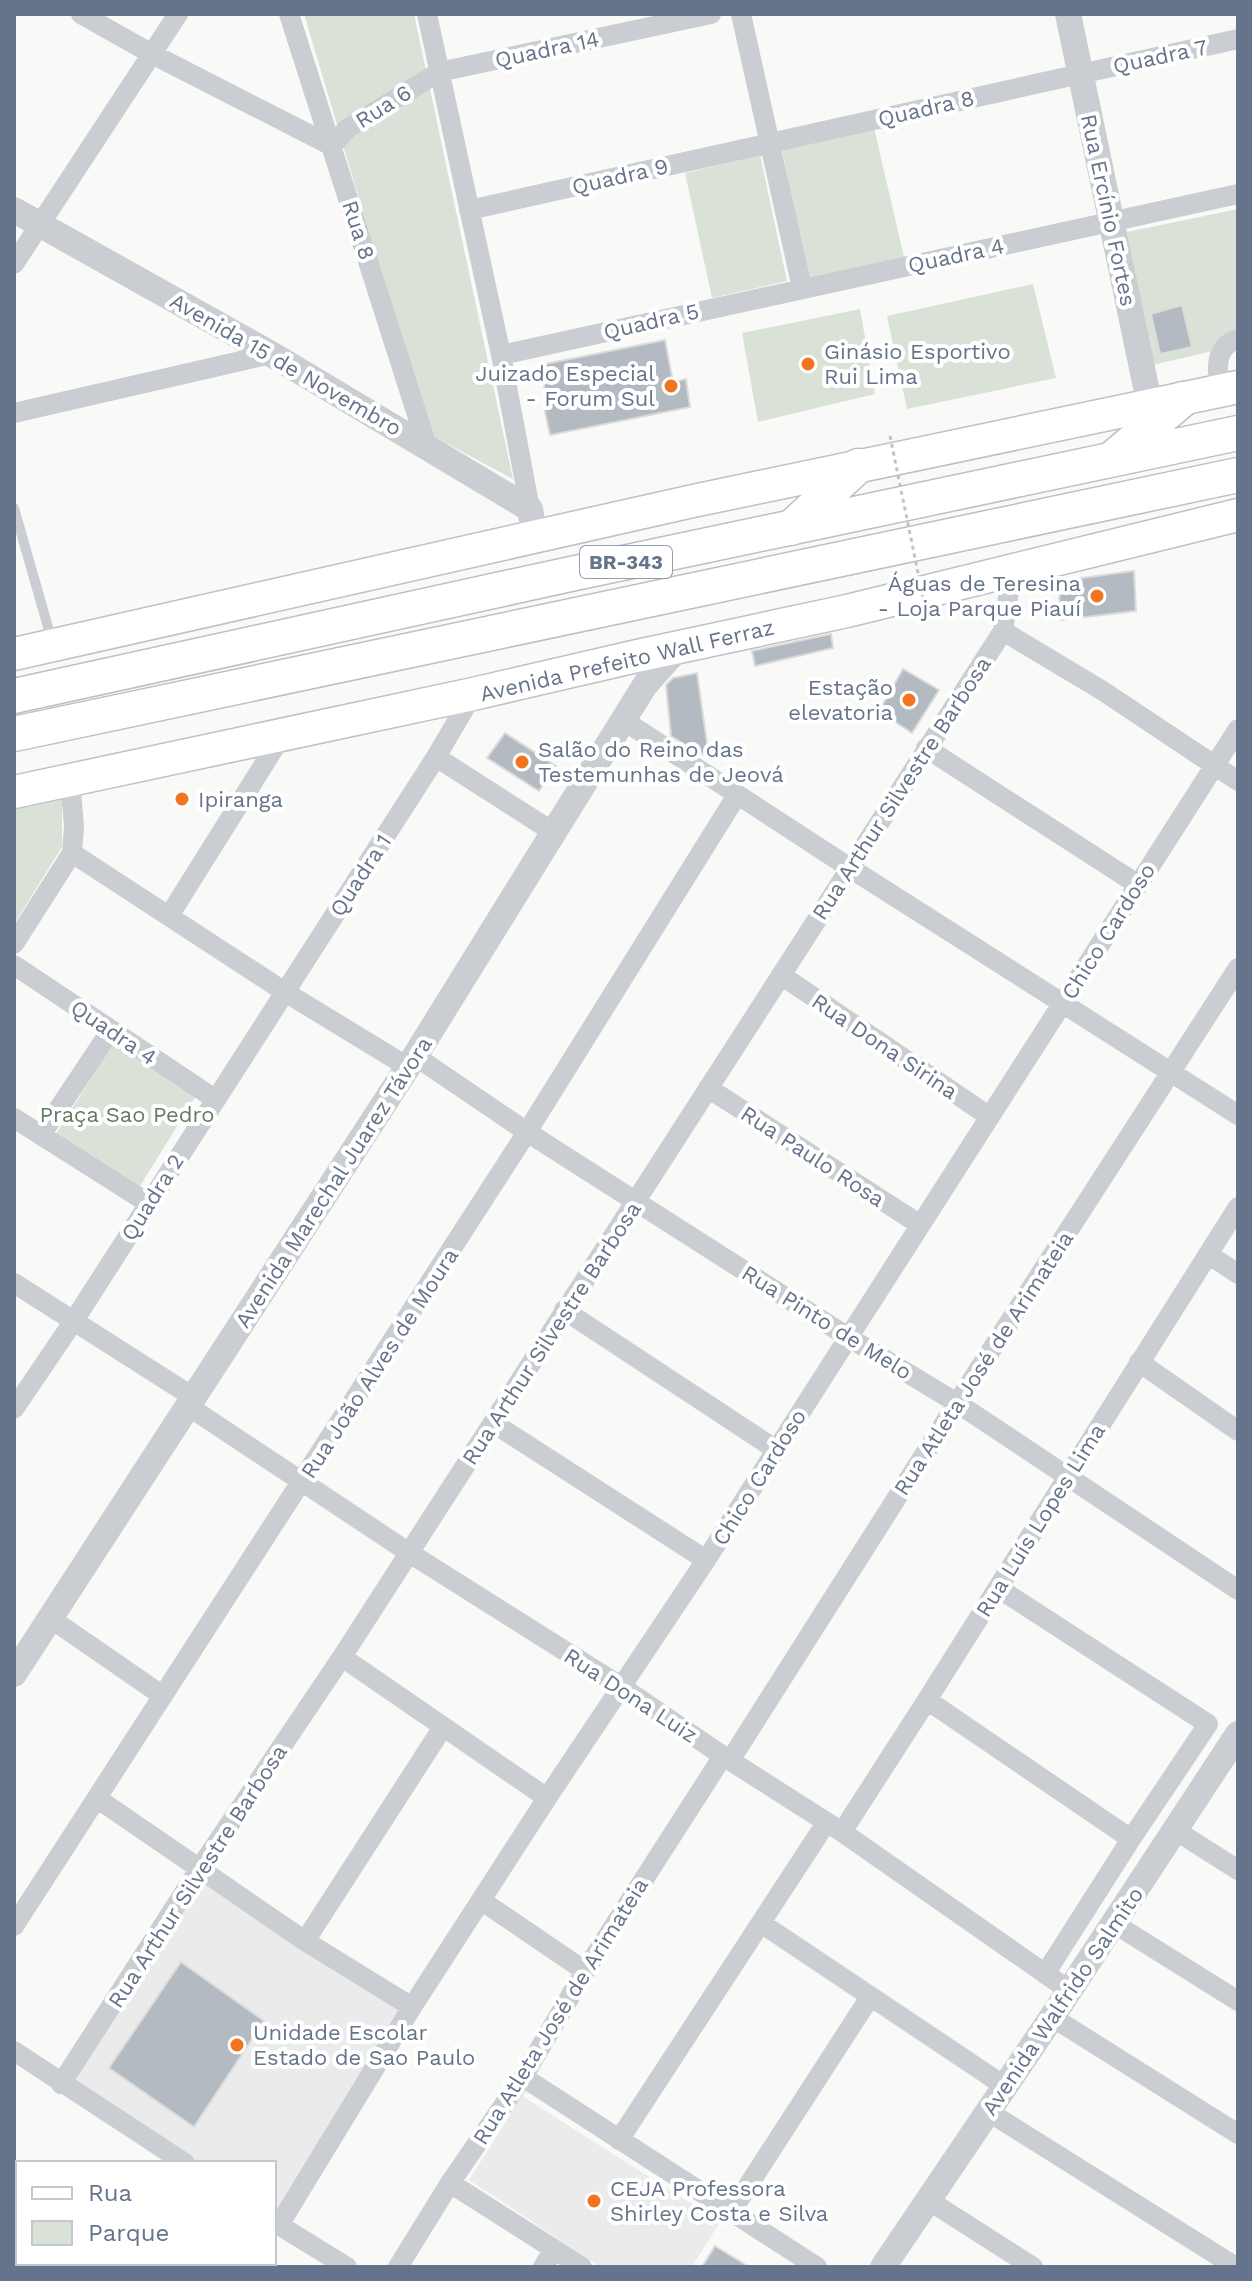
<svg xmlns="http://www.w3.org/2000/svg" width="1252" height="2281" font-family="'Work Sans',sans-serif">
<style>
.built{fill:#eaebea}
.green{fill:#dae2d8}
.building{fill:#b4bac2;stroke:#dbdcd9;stroke-width:2}
.lines{fill:none;stroke-linecap:round;stroke-linejoin:round}
.primary-casing{stroke:#bdc0c5;stroke-width:35}
.trunk-casing{stroke:#bcbfc3;stroke-width:37}
.service{stroke:#cacdd1;stroke-width:10}
.minor{stroke:#cacdd1;stroke-width:20}
.tertiary{stroke:#cacdd1;stroke-width:26}
.primary{stroke:#fff;stroke-width:32}
.trunk{stroke:#fff;stroke-width:34}
.path-bridge{stroke:#c1c3c6;stroke-width:3;stroke-dasharray:4 4;stroke-linecap:butt}
.poi-dot{fill:#f2741f;stroke:#fff;stroke-width:3}
.labels{text-anchor:middle;stroke-width:8;stroke-linejoin:round;paint-order:stroke}
.shield{fill:#fff;stroke:#949eae;stroke-width:2}
.shield-label{font-size:20px;font-weight:bold;fill:#66748b}
.street-label{font-size:22px;fill:#66748b;stroke:#fff}
.poi-label{font-size:22px;fill:#66748b;stroke:#fff;text-anchor:start}
.park-label{font-size:22px;fill:#627b62;stroke:#fff}
</style>
<rect width="100%" height="100%" fill="#f9faf7"/>
<path class="built" d="M200,1868L412,2007L274,2222V2163H185L61,2084Z
M522,2096L720,2222L692,2267H601L469,2180Z"/>
<path class="green" d="M304,14H414L513,479L429,434Z
M874,128L904,257L807,279L782,149Z
M760,155L787,281L712,298L685,173Z
M1238,209V345L1153,365L1127,232Z
M1033,284L1056,378L907,409L887,316Z
M860,309L875,394L758,422L742,333Z
M62,799V847L14,924V809Z
M114,1042L197,1094L140,1186L56,1134Z"/>
<path class="building" d="M1182,305L1192,347L1160,354L1151,314Z
M665,340L673,382L686,379L690,407L550,435L544,407L548,406L540,365Z
M1134,571L1136,611L1060,620L1059,581Z
M831,634L833,648L755,666L752,651Z
M903,669L939,690L912,733L879,711Z
M697,673L709,757L690,748L671,736L666,685L673,678Z
M505,733L556,766L539,791L487,758Z
M181,1962L264,2021L194,2127L109,2068Z
M715,2246L749,2267H702Z"/>
<g class="lines">
<defs>
<path id="primary" d="M14,654L693,501L1238,387
M14,792L473,694L637,656L847,611L1238,515"/>
<path id="trunk" d="M1113,458L1183,399
M791,528L858,466
M14,696L566,575L1238,433
M14,734L1238,475"/>
</defs>
<use href="#primary" class="primary-casing"/>
<use href="#trunk" class="trunk-casing"/>
<path class="service" d="M14,508L52,641"/>
<path class="minor" d="M81,14L152,54L332,146L348,128L439,72L711,14
M289,14L427,446
M427,14L501,355L530,509
M741,14L802,288
M469,210L1238,39
M14,264L178,14
M501,355L1238,194
M1219,391C1217,370 1214,346 1238,339
M14,413L271,354
M1003,631L1103,691L1238,781
M623,720L850,868L1238,1115
M926,748L1137,884
M436,757L553,832
M72,853L285,992L408,1067
M169,916L283,734
M14,944L72,853L74,826L70,780
M14,965L215,1099
M781,975L990,1117
M415,1056L527,1132L848,1337L957,1403L1238,1590
M708,1088L919,1224
M14,1118L148,1203
M41,1135L111,1030
M1208,1254L1238,1274
M14,1283L193,1397
M564,1310L775,1449
M1139,1362L1238,1431
M188,1406L408,1552L622,1687L723,1756L842,1832L1070,1991
M14,1409L73,1322L436,757L473,694
M493,1423L706,1560
M998,1588L1208,1724L1131,1839L1045,1974
M50,1618L163,1696
M342,1657L547,1798
M927,1700L1131,1839
M731,1759L957,1403L1238,968
M98,1799L305,1941L412,2007
M1175,1830L1238,1870
M842,1832L927,1700L1238,1207
M482,1901L585,1971
M761,1923L1006,2087
M1115,1924L1238,2001
M14,1926L527,1132L737,795
M305,1941L443,1727
M1052,2017L1238,2134
M14,2051L185,2163
M523,2077L817,2267
M61,2084L200,1868L342,1657L1003,631L1012,570
M989,2112L1236,2267
M619,2140L826,1823
M450,2183L582,2267
M928,2200L1033,2267
M14,2202L18,2205
M731,2212L870,1997
M274,2222L347,2267
M279,2225L412,2007L547,1798L706,1560L1238,729
M106,2263L113,2267
M398,2267L450,2183L523,2077L585,1971L723,1756
M543,2267L554,2249"/>
<path class="tertiary" d="M1068,14L1150,406
M14,210L271,354L530,509L535,537
M14,1674L415,1056L645,685L680,646
M883,2267L1052,2017L1238,1734"/>
<use href="#primary" class="primary"/>
<use href="#trunk" class="trunk"/>
<path class="path-bridge" d="M890,436L925,607"/>
</g>
<g class="poi-dot">
<circle cx="808" cy="364" r="8"/>
<circle cx="671" cy="386" r="8"/>
<circle cx="1097" cy="596" r="8"/>
<circle cx="909" cy="700" r="8"/>
<circle cx="522" cy="762" r="8"/>
<circle cx="182" cy="799" r="8"/>
<circle cx="237" cy="2045" r="8"/>
<circle cx="594" cy="2201" r="8"/>
</g>
<g class="labels">
<rect class="shield" x="580" y="546" width="92" height="32" rx="6"/>
<g class="shield-label">
<text x="626" y="569">BR-343</text>
</g>
<g class="street-label">
<text transform="translate(547 49) rotate(-12)" y="8">Quadra 14</text>
<text transform="translate(1160 56) rotate(-12)" y="8">Quadra 7</text>
<text transform="translate(383 106) rotate(-32)" y="8">Rua 6</text>
<text transform="translate(926 108) rotate(-13)" y="8">Quadra 8</text>
<text transform="translate(620 176) rotate(-13)" y="8">Quadra 9</text>
<text transform="translate(1109 210) rotate(78)" y="8">Rua Ercínio Fortes</text>
<text transform="translate(359 230) rotate(72)" y="8">Rua 8</text>
<text transform="translate(956 255) rotate(-12)" y="8">Quadra 4</text>
<text transform="translate(651 321) rotate(-13)" y="8">Quadra 5</text>
<text transform="translate(286 364) rotate(30)" y="8">Avenida 15 de Novembro</text>
<text transform="translate(627 660) rotate(-13)" y="8">Avenida Prefeito Wall Ferraz</text>
<text transform="translate(901 788) rotate(-57)" y="8">Rua Arthur Silvestre Barbosa</text>
<text transform="translate(360 875) rotate(-57)" y="8">Quadra 1</text>
<text transform="translate(1108 931) rotate(-58)" y="8">Chico Cardoso</text>
<text transform="translate(114 1032) rotate(34)" y="8">Quadra 4</text>
<text transform="translate(885 1046) rotate(34)" y="8">Rua Dona Sirina</text>
<text transform="translate(813 1156) rotate(33)" y="8">Rua Paulo Rosa</text>
<text transform="translate(333 1182) rotate(-57)" y="8">Avenida Marechal Juarez Távora</text>
<text transform="translate(152 1197) rotate(-58)" y="8">Quadra 2</text>
<text transform="translate(827 1322) rotate(32)" y="8">Rua Pinto de Melo</text>
<text transform="translate(551 1333) rotate(-57)" y="8">Rua Arthur Silvestre Barbosa</text>
<text transform="translate(379 1363) rotate(-57)" y="8">Rua João Alves de Moura</text>
<text transform="translate(983 1363) rotate(-57)" y="8">Rua Atleta José de Arimateia</text>
<text transform="translate(759 1477) rotate(-58)" y="8">Chico Cardoso</text>
<text transform="translate(1040 1520) rotate(-58)" y="8">Rua Luís Lopes Lima</text>
<text transform="translate(631 1695) rotate(33)" y="8">Rua Dona Luiz</text>
<text transform="translate(197 1876) rotate(-57)" y="8">Rua Arthur Silvestre Barbosa</text>
<text transform="translate(1062 2001) rotate(-56)" y="8">Avenida Walfrido Salmito</text>
<text transform="translate(560 2011) rotate(-58)" y="8">Rua Atleta José de Arimateia</text>
</g>
<g class="poi-label">
<text x="824" y="359">Ginásio Esportivo<tspan x="824" dy="25">Rui Lima</tspan></text>
<text x="655" y="381" text-anchor="end">Juizado Especial<tspan x="655" dy="25">- Forum Sul</tspan></text>
<text x="1081" y="591" text-anchor="end">Águas de Teresina<tspan x="1081" dy="25">- Loja Parque Piauí</tspan></text>
<text x="893" y="695" text-anchor="end">Estação<tspan x="893" dy="25">elevatoria</tspan></text>
<text x="538" y="757">Salão do Reino das<tspan x="538" dy="25">Testemunhas de Jeová</tspan></text>
<text x="198" y="807">Ipiranga</text>
<text x="253" y="2040">Unidade Escolar<tspan x="253" dy="25">Estado de Sao Paulo</tspan></text>
<text x="610" y="2196">CEJA Professora<tspan x="610" dy="25">Shirley Costa e Silva</tspan></text>
</g>
<g class="park-label">
<text x="127" y="1122">Praça Sao Pedro</text>
</g>
</g>
<rect width="1252" height="2281" fill="none" stroke="#66748b" stroke-width="32"/>
<rect x="16" y="2161" width="260" height="104" fill="#ffffff" stroke="#c2c7d1" stroke-width="2"/>
<rect x="32" y="2187" width="40" height="12" fill="#ffffff" stroke="#c2c7d1" stroke-width="2"/>
<text x="88" y="2201" font-size="24" fill="#66748b">Rua</text>
<rect x="32" y="2221" width="40" height="24" fill="#dae2d8" stroke="#c2c7d1" stroke-width="2"/>
<text x="88" y="2241" font-size="24" fill="#66748b">Parque</text>
</svg>
